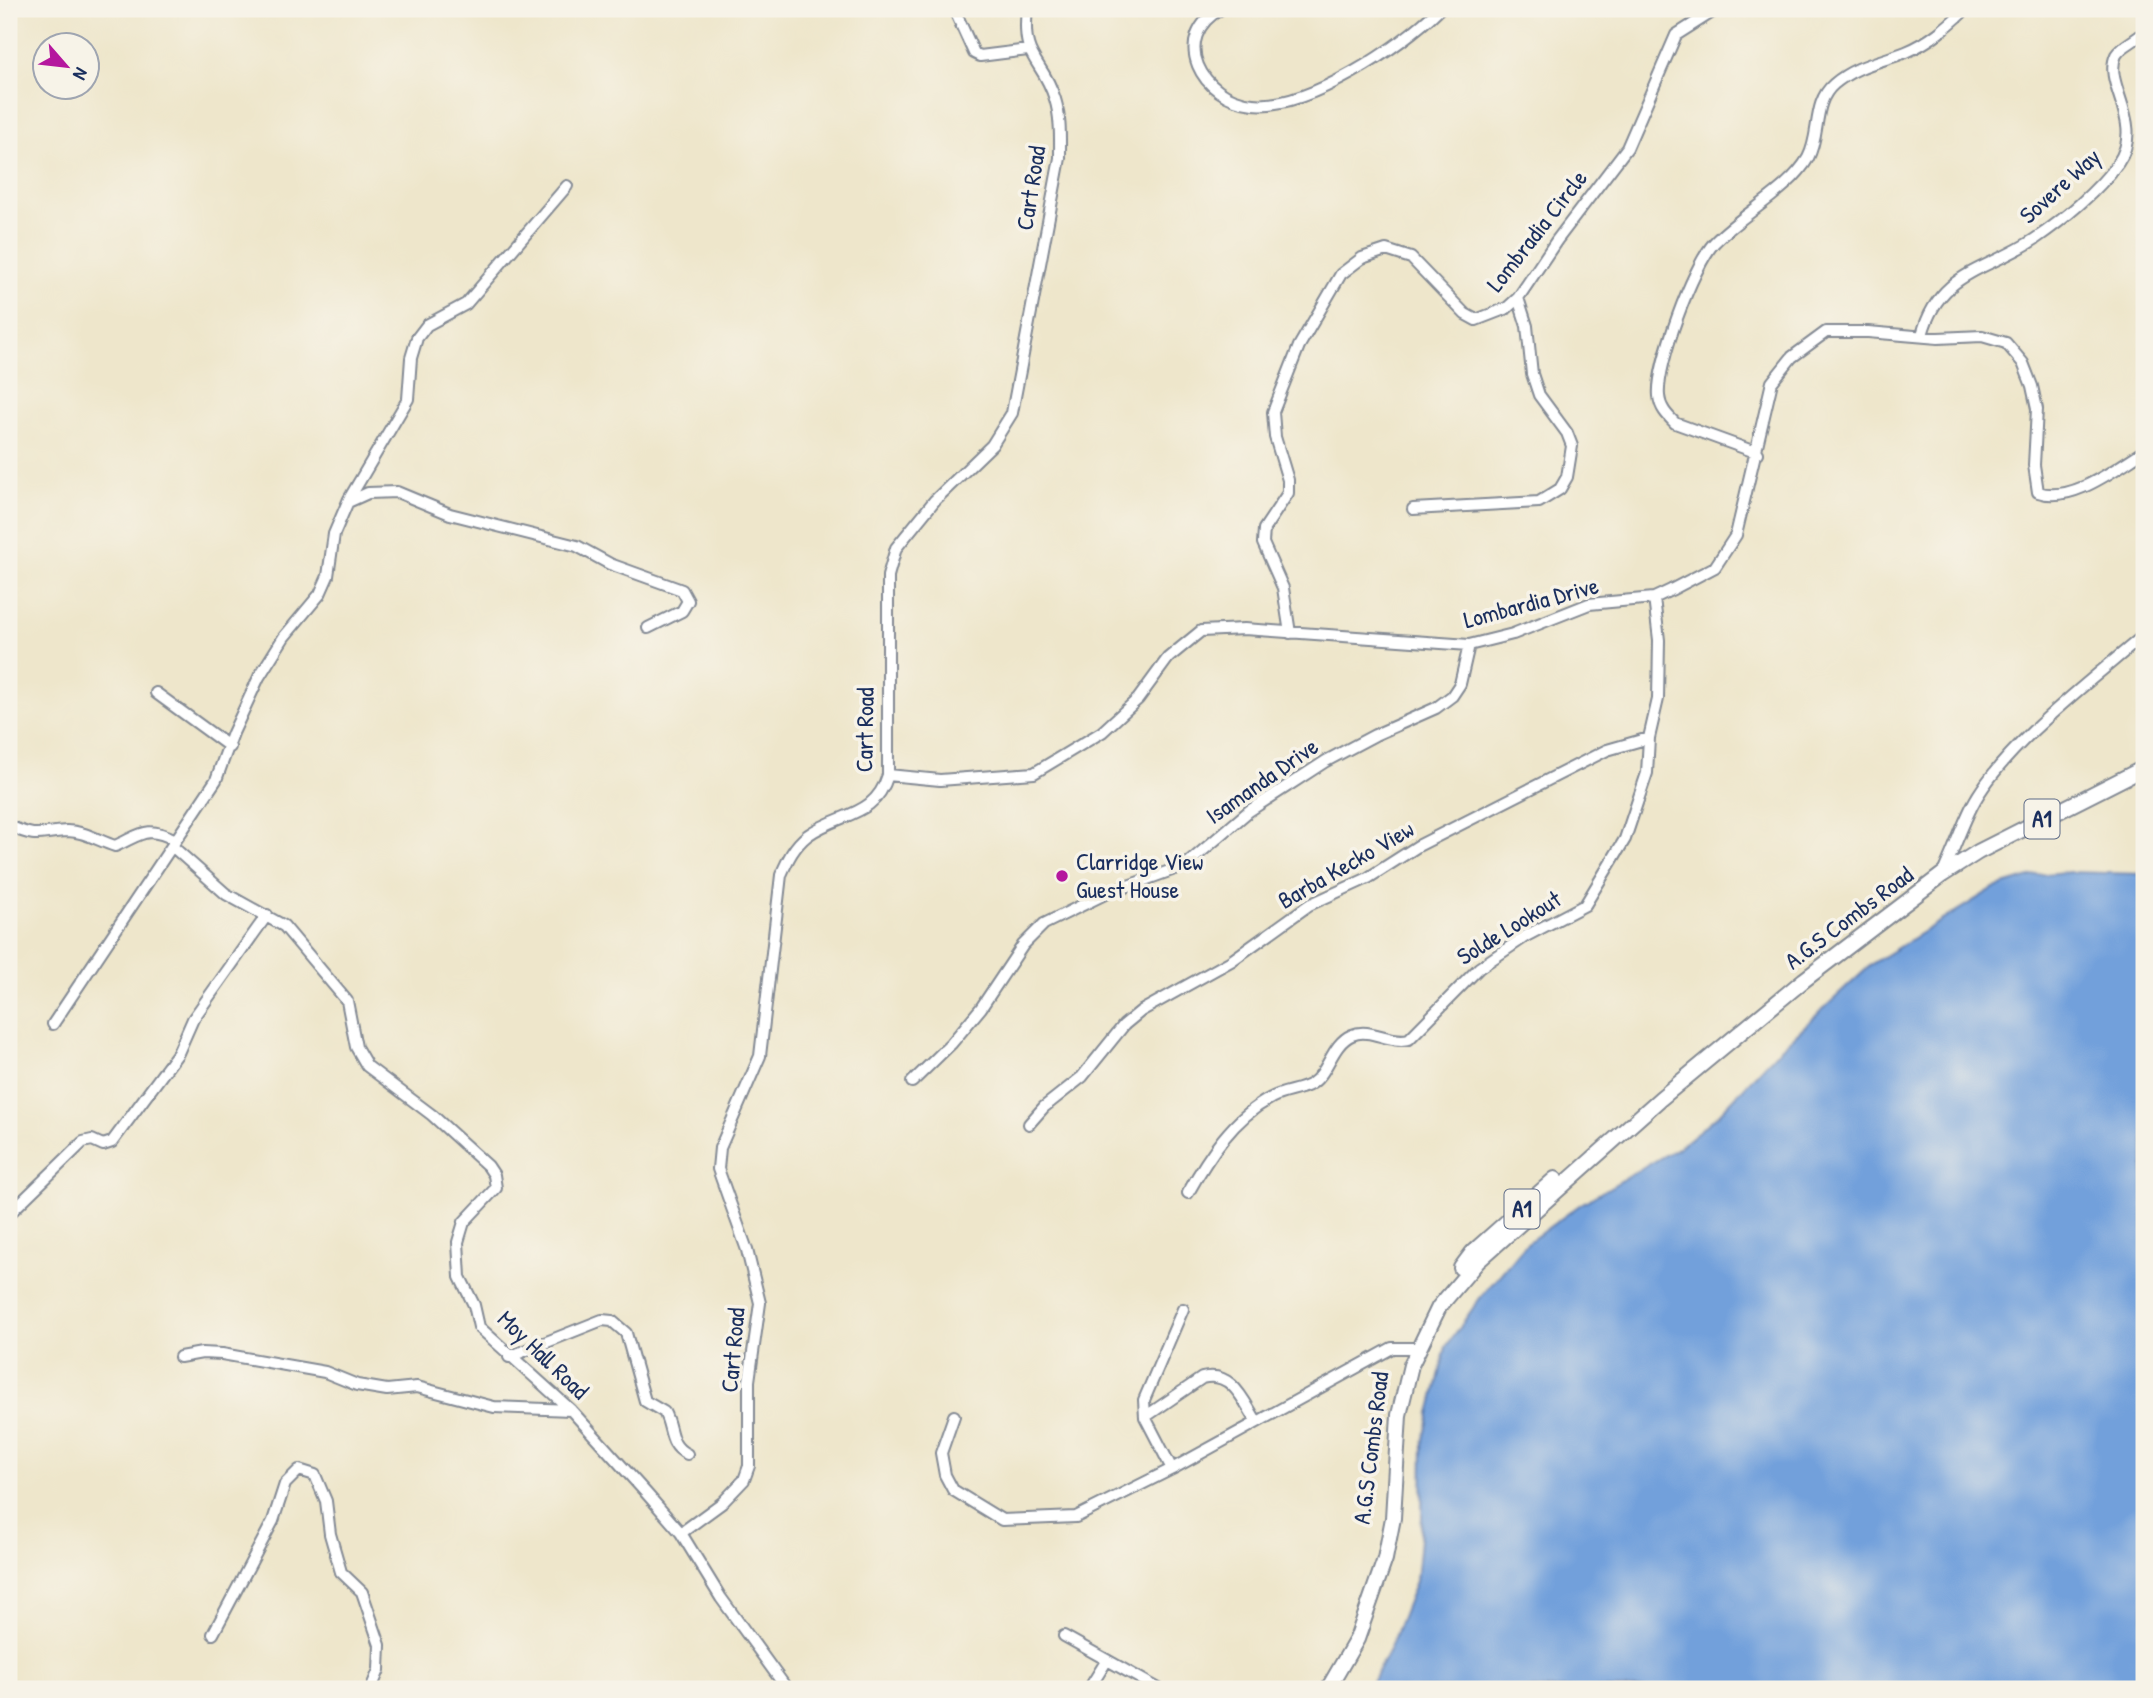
<svg xmlns="http://www.w3.org/2000/svg" width="2153" height="1698" font-family="'Patrick Hand',sans-serif">
<style>
.water{fill:#72a0db;stroke:#46689c;stroke-width:2}
.lines{fill:none;stroke-linecap:round;stroke-linejoin:round}
.minor-casing{stroke:#848a94;stroke-width:14}
.major-casing{stroke:#848a94;stroke-width:18}
.minor{stroke:#fff;stroke-width:10}
.major{stroke:#fff;stroke-width:14}
.poi-dot{fill:#b5179e;stroke:#f7f3e8;stroke-width:2.5}
.labels{text-anchor:middle;stroke-width:7;stroke-linejoin:round;paint-order:stroke}
.shield{fill:#f7f3e8;stroke:#5d6a87;stroke-width:2}
.shield-label{font-size:23px;font-weight:bold;fill:#1b2f5e}
.street-label{font-size:24px;fill:#1b2f5e;stroke:#f7f3e8}
.poi-label{font-size:24px;fill:#1b2f5e;stroke:#f7f3e8;text-anchor:start}
</style>
<rect width="100%" height="100%" fill="#f7f3e8"/>
<filter id="ink" filterUnits="userSpaceOnUse"><feTurbulence type="fractalNoise" baseFrequency=".0143" numOctaves="2"/><feDisplacementMap in="SourceGraphic" scale="14" xChannelSelector="R" yChannelSelector="G"/><feConvolveMatrix kernelMatrix="1 2 1 2 8 2 1 2 1" color-interpolation-filters="sRGB"/></filter>
<filter id="wash" filterUnits="userSpaceOnUse"><feTurbulence type="fractalNoise" baseFrequency=".00686" numOctaves="4" result="noise"/><feDisplacementMap in="SourceGraphic" scale="28" xChannelSelector="R" yChannelSelector="G"/><feGaussianBlur stdDeviation="1.57" result="paint"/><feColorMatrix in="noise" values="0 0 0 0 0 0 0 0 0 0 0 0 0 0 0 0 0 1.4 0 .05"/><feComposite in="paint" operator="in"/></filter>
<g filter="url(#wash)">
<rect width="100%" height="100%" fill="#eee6cb"/>
<path class="water" d="M2065,872L2144,874V1689H1368L1389,1650L1416,1581L1422,1518L1423,1443L1446,1347L1480,1298L1526,1244L1581,1204L1679,1147L1717,1116L1779,1050L1873,963L1994,888L2036,875Z"/>
</g>
<g filter="url(#ink)">
<g class="lines">
<defs>
<path id="minor" d="M954,9L974,53L980,56L1028,50
M1221,9C1169,38 1201,99 1253,104C1307,110 1402,46 1439,9
M1922,335C1939,271 1987,271 2035,239C2063,220 2098,191 2118,163C2146,122 2102,85 2116,55C2121,46 2137,40 2144,32
M1758,453L1675,423C1667,415 1660,408 1659,396C1656,366 1693,266 1714,243C1740,215 1790,190 1808,158C1821,134 1812,103 1834,84C1856,65 1881,62 1906,52C1930,42 1948,26 1966,9
M348,502L368,493L397,492L450,514L577,546L610,564L682,590L688,601L682,611L648,628
M1413,509L1539,502L1560,489L1567,477L1572,446L1567,433L1539,395L1532,374L1527,326L1518,298
M1290,633L1283,588L1263,543L1264,529L1288,493V480L1275,437L1273,412L1299,346L1341,274L1362,258L1386,250L1411,258L1465,314L1476,320L1507,308L1518,298L1557,240L1627,148L1676,35L1717,9
M156,693L230,747
M888,775L940,780L1034,773L1102,732L1138,699L1168,658L1201,631L1244,629L1469,645L1513,634L1589,604L1654,598L1671,590L1715,567L1736,535L1772,382L1792,357L1826,332H1868L1938,338L1982,336L2006,343L2023,363L2032,386L2037,409L2034,465L2038,492C2072,504 2116,468 2144,451
M9,826C41,840 38,832 67,831C84,831 99,841 115,846C142,834 146,825 176,840
M173,847L226,894L284,926L347,1001L356,1047L367,1066L432,1115L488,1166L494,1175L496,1188L464,1222L458,1242L460,1277L474,1305L479,1327L571,1410L647,1494L681,1533L721,1598L787,1689
M1942,875C1953,852 1961,828 1972,806C2002,747 2093,679 2144,635
M53,1024L216,780L233,733L259,677L284,637L320,594L328,576L334,534L349,499L408,399L411,358L417,338L427,325L466,304L567,186
M912,1082L951,1044L981,1008L1023,945L1044,924L1103,895L1186,865L1249,811L1326,761L1375,735L1436,708L1452,696L1460,684L1469,645
M1029,1124L1044,1107L1082,1077L1124,1025L1141,1011L1231,961L1309,905L1368,878L1418,846L1607,750L1649,738
M1188,1193C1208,1157 1233,1118 1271,1098C1283,1091 1299,1091 1311,1084C1329,1073 1331,1044 1352,1035C1370,1027 1390,1044 1409,1039L1479,968L1526,936L1585,905L1625,839L1647,773L1649,738L1658,699L1659,640L1654,598
M9,1214L83,1142L92,1140L103,1145L112,1142L178,1053L193,1019L267,915
M180,1357L202,1353L222,1354L325,1372L357,1385L387,1390L417,1387L494,1407L571,1410
M509,1357L602,1320L612,1321L626,1333L645,1401L664,1412C673,1428 668,1445 687,1454
M954,1416L941,1453L945,1475L953,1490L1002,1520L1076,1517L1172,1469L1392,1348H1417
M1145,1417L1202,1378C1232,1370 1243,1400 1257,1422
M1172,1469L1145,1417L1144,1400L1183,1309
M681,1533L722,1503L744,1480L749,1466V1381L760,1303L747,1250L718,1169L720,1148L760,1056L781,875C788,859 794,846 808,835C840,812 875,818 888,775V576L896,548L935,500L992,445L1012,413L1060,158C1060,139 1061,118 1055,99C1042,57 1021,62 1027,9
M213,1634L273,1521L285,1484L299,1470L315,1475L326,1501L330,1534L341,1572L362,1592L380,1645L379,1670L371,1689
M1064,1636L1159,1689
M1089,1689L1107,1660"/>
<path id="major" d="M1461,1268L1473,1252L1555,1179
M1328,1689L1357,1639L1385,1559L1393,1518L1399,1415L1411,1365L1439,1307L1478,1261L1660,1099L1804,980L1942,875L1978,852L2144,768"/>
</defs>
<use href="#minor" class="minor-casing"/>
<use href="#major" class="major-casing"/>
<use href="#minor" class="minor"/>
<use href="#major" class="major"/>
</g>
</g>
<circle class="poi-dot" cx="1062" cy="876" r="7"/>
<g class="labels">
<g class="shield">
<rect x="2024.5" y="799.5" width="35" height="39" rx="5"/>
<rect x="1504.5" y="1189.5" width="35" height="39" rx="5"/>
</g>
<g class="shield-label">
<text x="2042" y="827">A1</text>
<text x="1522" y="1217">A1</text>
</g>
<g class="street-label">
<text transform="translate(2060 186) rotate(-42)" y="8">Sovere Way</text>
<text transform="translate(1031 188) rotate(-81)" y="8">Cart Road</text>
<text transform="translate(1537 231) rotate(-52)" y="8">Lombradia Circle</text>
<text transform="translate(1531 603) rotate(-15)" y="8">Lombardia Drive</text>
<text transform="translate(865 730) rotate(-89)" y="8">Cart Road</text>
<text transform="translate(1262 781) rotate(-35)" y="8">Isamanda Drive</text>
<text transform="translate(1346 865) rotate(-30)" y="8">Barba Kecko View</text>
<text transform="translate(1849 918) rotate(-37)" y="8">A.G.S Combs Road</text>
<text transform="translate(1509 928) rotate(-32)" y="8">Solde Lookout</text>
<text transform="translate(733 1350) rotate(-85)" y="8">Cart Road</text>
<text transform="translate(543 1355) rotate(44)" y="8">Moy Hall Road</text>
<text transform="translate(1371 1448) rotate(-83)" y="8">A.G.S Combs Road</text>
</g>
<g class="poi-label">
<text x="1076" y="870">Clarridge View<tspan x="1076" dy="28">Guest House</tspan></text>
</g>
</g>
<rect width="2153" height="1698" fill="none" stroke="#f7f3e8" stroke-width="35"/>
<g transform="translate(66 66) rotate(118)"><circle r="33" fill="#f7f3e8" stroke="#9fa5b1" stroke-width="2"/>
<path d="M0-5L12 26L0 18L-12 26Z" fill="#b5179e"/>
<text y="-10" font-size="19" font-weight="bold" text-anchor="middle" fill="#1b2f5e">N</text>
</g>
</svg>
